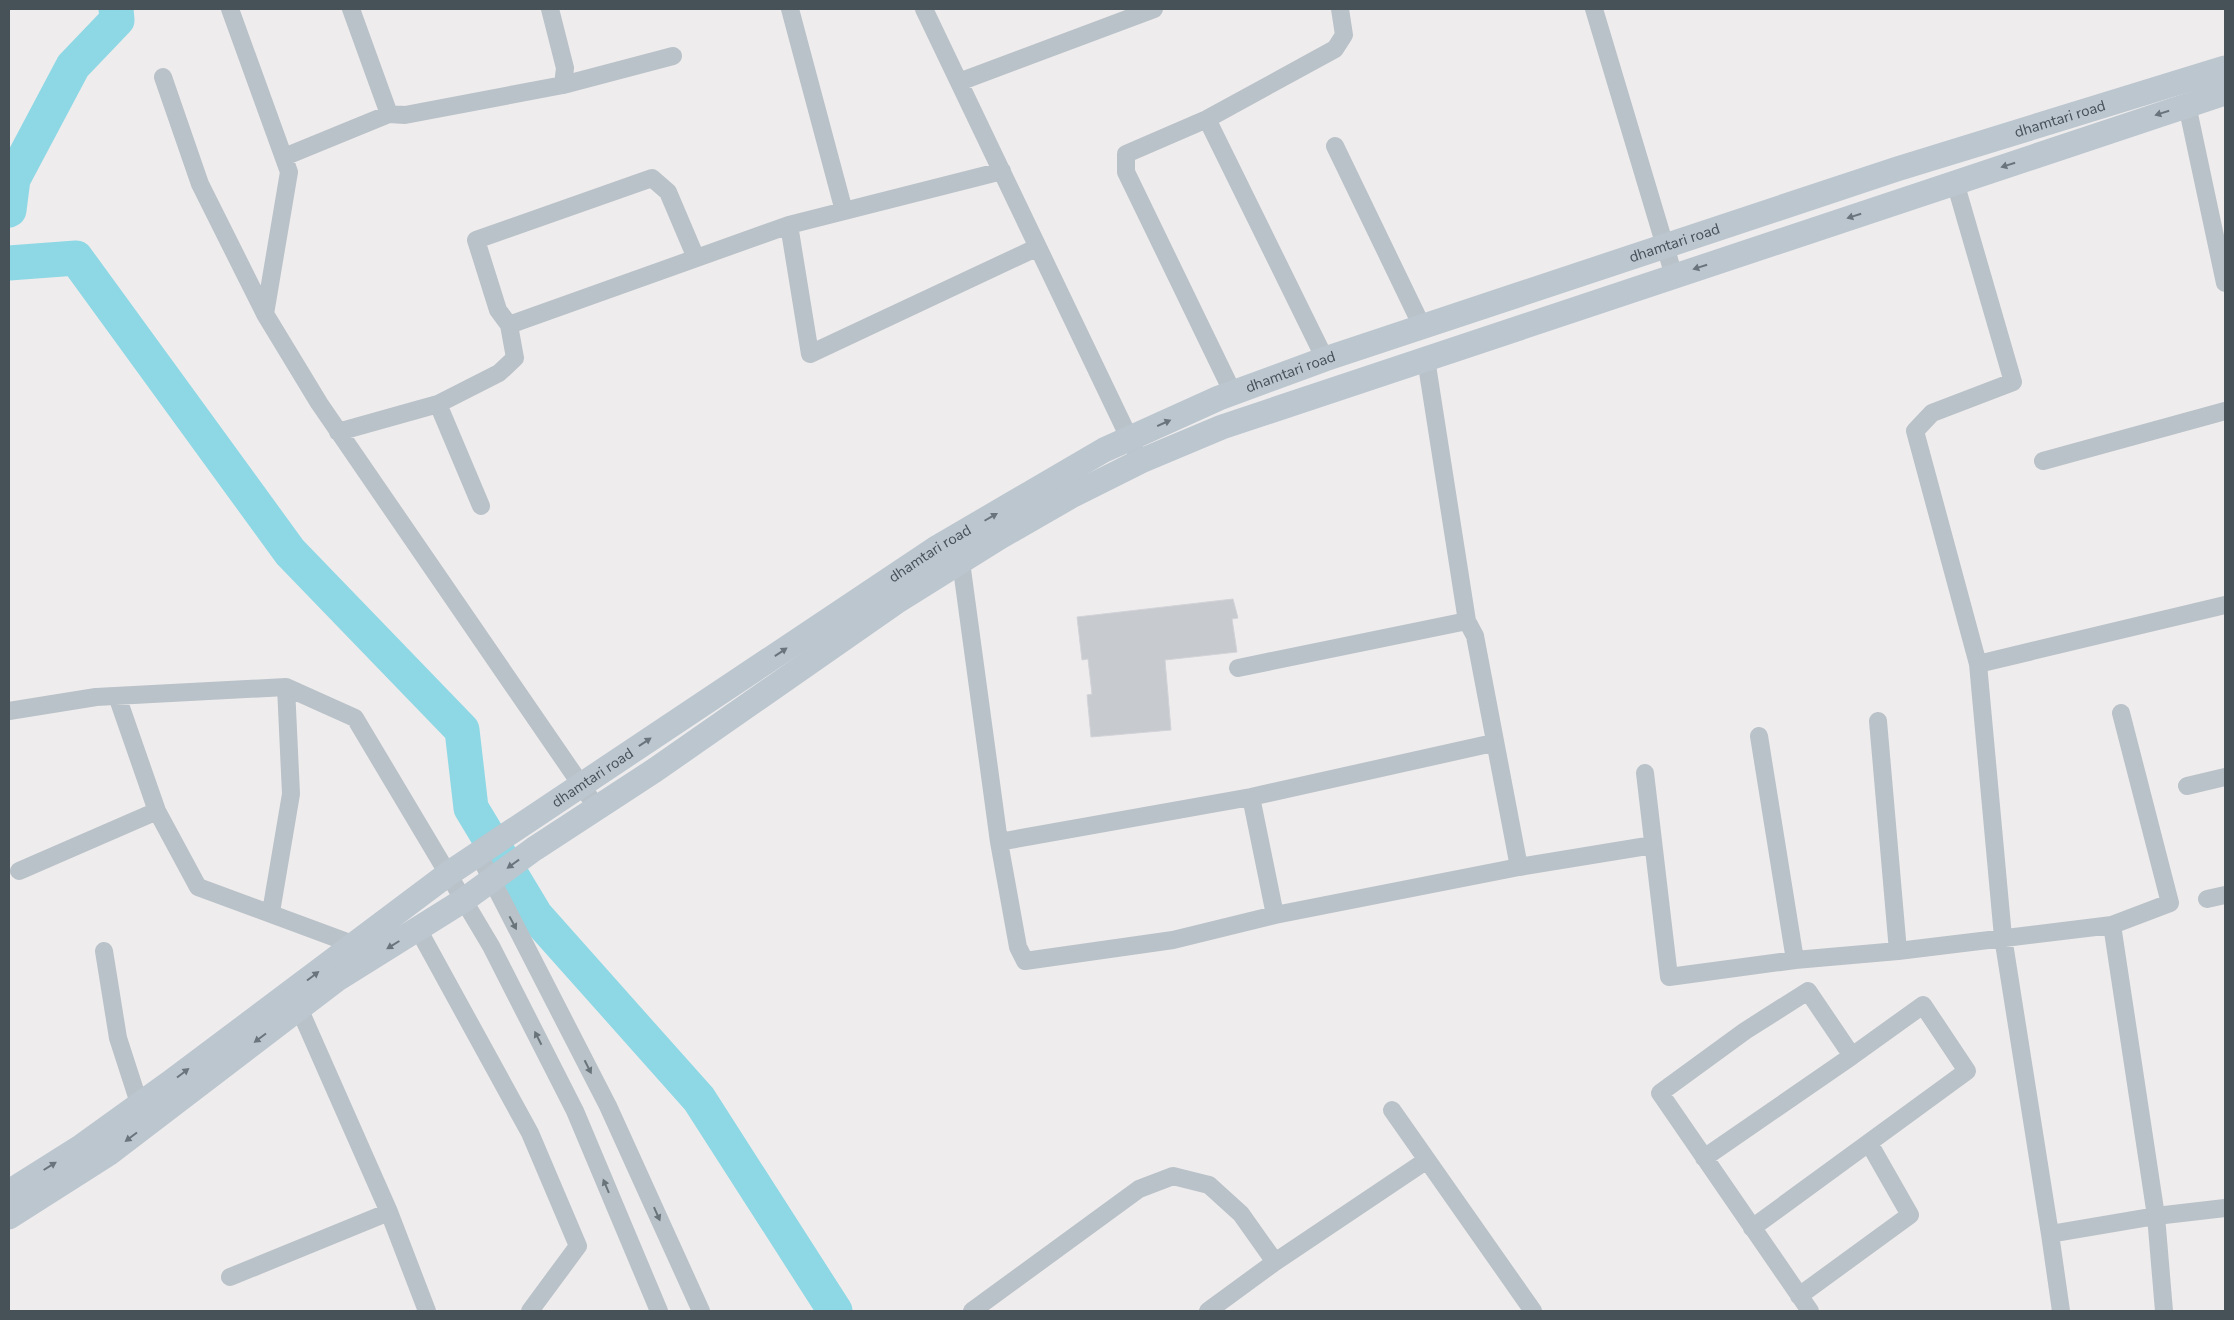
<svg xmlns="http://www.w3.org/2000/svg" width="2234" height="1320" font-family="'Nunito Sans',sans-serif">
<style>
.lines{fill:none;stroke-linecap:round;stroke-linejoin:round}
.river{stroke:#8dd8e4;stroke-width:35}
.building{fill:#c7cacf;stroke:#d1d3d8}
.minor{stroke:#b9c2c8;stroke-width:18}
.secondary{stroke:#bbc6cf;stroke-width:25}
.oneway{fill:#69747c}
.oneway2{fill:#68737a}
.labels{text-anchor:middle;stroke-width:5;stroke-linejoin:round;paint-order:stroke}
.street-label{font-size:15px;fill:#465158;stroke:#fff}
</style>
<rect width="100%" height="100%" fill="#efeced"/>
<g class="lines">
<path class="river" d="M9,210L13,179L73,66L117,20L116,9
M9,263L76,258L290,552L462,730L471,808L536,916L699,1099L835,1311"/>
</g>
<path class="building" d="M1233,599L1238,618L1232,619L1237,652L1165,660L1171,730L1091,737L1087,695L1092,694L1088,659L1082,660L1077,617Z"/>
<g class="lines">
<path class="minor" d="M230,9L289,172L265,314L319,403L597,808
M351,9L389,114
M790,9L844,211
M924,9L1134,448
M1594,9L1674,276
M163,77L200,184L265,314
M959,82L1154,9
M563,85L673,56
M2187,105L2225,283
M1207,119L1325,359
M1335,146L1418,318L1420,328
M284,157L389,114L405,115L563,85L565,68L550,9
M1955,182L2013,382L1932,413L1915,431L1978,664L2003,937L2050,1234L2156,1216L2225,1208
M789,225L810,354L1038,247
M509,325L789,225L1002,171
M1426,359L1467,621L1475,636L1519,867
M1233,393L1126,172V154L1207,119L1335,49L1344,35L1340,9
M338,432L438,404
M2043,461L2225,411
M481,506L438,404L499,373L515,358L509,325L498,310L476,240L652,178L668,192L696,258
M961,562L999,842L1018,947L1025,961L1173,940L1275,915L1519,867L1653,845
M1978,664L2225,605
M1238,668L1467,621
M117,696L157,811L198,887L355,945
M9,711L96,697L286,687L355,718L491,946L575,1111L659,1311
M1878,721L1898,951
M1759,736L1795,960
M1645,773L1669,977L1795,960L1898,951L2112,925L2170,903L2121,713
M2187,786L2225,777
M1251,797L1275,915
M999,842L1251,797L1493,743
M479,855L608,1106L701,1311
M19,871L157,811
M2207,899L2225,895
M271,912L291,794L286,687
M2112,925L2156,1216L2164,1311
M418,929L530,1133L578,1246L530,1311
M104,951L118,1038L139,1103
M293,1000L299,1008L389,1212L427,1311
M1392,1110L1533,1311
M1704,1158L1852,1056
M1752,1228L1967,1071L1923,1005L1852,1056L1808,991L1745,1031L1660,1093L1810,1311
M2050,1234L2061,1311
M230,1277L389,1212
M1799,1296L1910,1215L1869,1143
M972,1311L1139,1189L1173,1176L1209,1185L1241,1214L1275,1262
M1208,1311L1275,1262L1427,1160"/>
<g class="secondary">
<path id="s1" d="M9,1192L82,1146L171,1082L448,874L938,547L1104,450L1219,398L1325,359L1897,169L2225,68"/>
<path d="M9,1217L108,1154L336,980L464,900L534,849L655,770L896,602L1000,537L1073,495L1141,461L1222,427L2225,93"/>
</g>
</g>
<defs><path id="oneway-solid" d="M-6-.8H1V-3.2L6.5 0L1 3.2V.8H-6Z" transform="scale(1.25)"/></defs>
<g class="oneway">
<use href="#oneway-solid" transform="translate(2162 113) rotate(162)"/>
<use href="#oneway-solid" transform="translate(2008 165) rotate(162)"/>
<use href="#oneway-solid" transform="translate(1854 216) rotate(162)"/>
<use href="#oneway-solid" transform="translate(1700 267) rotate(162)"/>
<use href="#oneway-solid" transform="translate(1164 423) rotate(-24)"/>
<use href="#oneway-solid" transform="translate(991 517) rotate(-30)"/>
<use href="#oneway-solid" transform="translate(781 652) rotate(-34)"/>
<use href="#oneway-solid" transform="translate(645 742) rotate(-34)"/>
<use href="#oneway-solid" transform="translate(513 864) rotate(144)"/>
<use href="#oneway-solid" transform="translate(393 945) rotate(148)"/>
<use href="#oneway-solid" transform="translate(313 976) rotate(-37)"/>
<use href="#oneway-solid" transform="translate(260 1038) rotate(143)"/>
<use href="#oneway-solid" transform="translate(183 1073) rotate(-37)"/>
<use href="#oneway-solid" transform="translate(131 1137) rotate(143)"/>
<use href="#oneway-solid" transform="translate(50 1166) rotate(-32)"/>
</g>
<g class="oneway2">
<use href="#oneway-solid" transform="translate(513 923) rotate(62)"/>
<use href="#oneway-solid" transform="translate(538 1038) rotate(-117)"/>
<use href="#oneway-solid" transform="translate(588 1067) rotate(63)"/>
<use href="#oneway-solid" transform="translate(606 1186) rotate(-113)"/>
<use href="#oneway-solid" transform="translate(657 1214) rotate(66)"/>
</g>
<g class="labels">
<g class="street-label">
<text dy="5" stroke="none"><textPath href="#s1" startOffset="2336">dhamtari road</textPath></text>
<text dy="5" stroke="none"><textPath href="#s1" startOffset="1931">dhamtari road</textPath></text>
<text dy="5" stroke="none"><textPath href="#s1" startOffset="1526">dhamtari road</textPath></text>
<text dy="5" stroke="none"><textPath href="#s1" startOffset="1121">dhamtari road</textPath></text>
<text dy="5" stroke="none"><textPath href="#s1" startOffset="716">dhamtari road</textPath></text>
</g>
</g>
<rect width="2234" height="1320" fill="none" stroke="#465158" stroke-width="20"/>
</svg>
